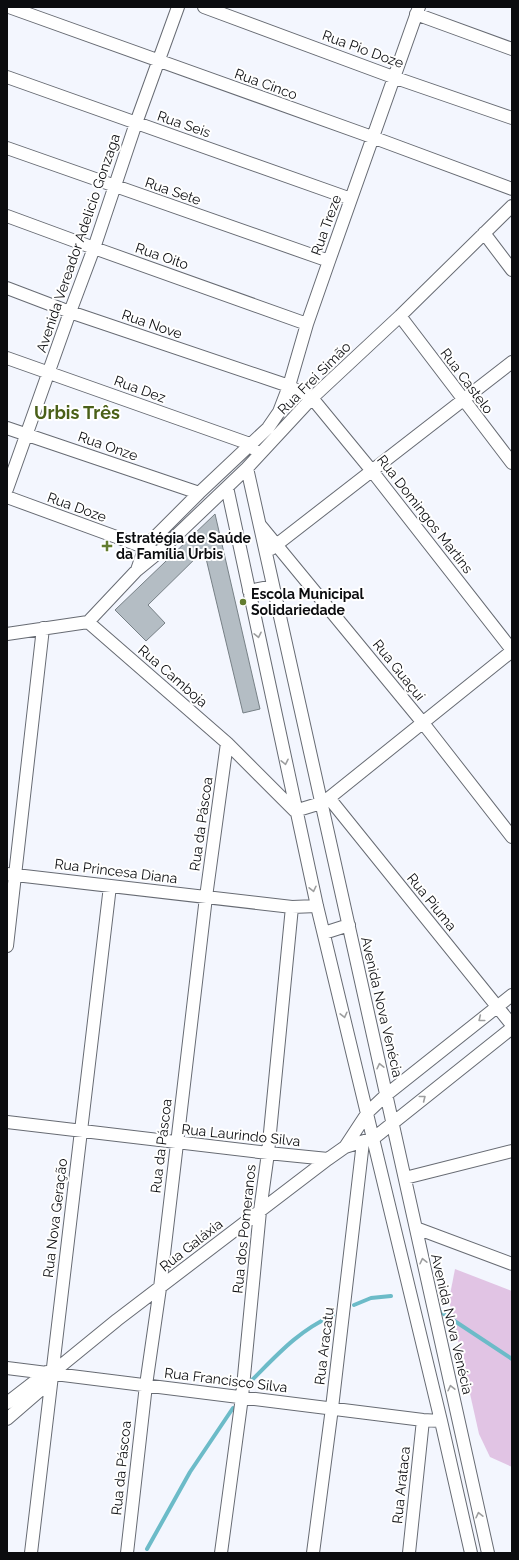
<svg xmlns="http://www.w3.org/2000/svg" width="519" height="1560" font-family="Raleway,sans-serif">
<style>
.green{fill:#e1c4e4}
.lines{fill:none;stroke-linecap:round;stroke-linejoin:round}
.stream{stroke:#6cbbc8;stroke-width:4}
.building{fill:#b4bdc4;stroke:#778086}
.street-casing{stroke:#676b73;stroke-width:14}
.street{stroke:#fff;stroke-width:12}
.oneway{stroke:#9d9e9f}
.poi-dot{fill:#637d30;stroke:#fff;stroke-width:1.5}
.labels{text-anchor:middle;stroke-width:4;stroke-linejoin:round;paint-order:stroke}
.street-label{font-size:14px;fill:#0b0c0f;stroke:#fff}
.poi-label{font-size:14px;font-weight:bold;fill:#0b0c0f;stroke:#fff;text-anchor:start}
.district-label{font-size:18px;font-weight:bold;fill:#4a6018;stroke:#fff}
</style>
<rect width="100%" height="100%" fill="#f3f6fe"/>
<path class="green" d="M455,1269L512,1291V1467L490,1457L479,1434L449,1300Z"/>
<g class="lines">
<path class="stream" d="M354,1305L371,1298L391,1296
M441,1312L512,1359
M252,1380C279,1353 297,1332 333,1315
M147,1549L190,1472L233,1408"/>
</g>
<path class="building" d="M215,514L260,709L243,713L204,550L148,605L165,623L146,641L115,610Z"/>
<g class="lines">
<defs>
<path id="street" d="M9,7L372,137L512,189
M204,7L393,77L512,118
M416,14L512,49
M7,77L351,199
M7,148L329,261
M7,216L94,248L307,324
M484,233L512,270
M7,288L70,312L289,386L312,398L372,471L512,650
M400,316L512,463
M7,358L250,444L255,450
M7,428L199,493
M247,468L488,1553
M227,487L317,906L441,1421L471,1553
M7,489L70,312L94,248L136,123L178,7
M7,497L152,550
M260,525L423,723L512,837
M271,549L512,362
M137,570L145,547L199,493L268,428L279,412L289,386L307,324L329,261L419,7
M249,591L273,586
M88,622L137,570L159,552L247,468L312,398L400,316L512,206
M7,634L88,622L227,743L295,811L321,803L329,798L512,651
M329,798L512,1025
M7,874L292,907L317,906
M324,933L349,925
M7,946L43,628
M7,1122L268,1153L328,1159
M345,1147L368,1112L386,1095L512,995
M405,1178L512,1151
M416,1228L512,1264
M7,1368L423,1420L441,1421
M52,1373L117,1320L328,1159L345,1147L374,1138L512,1028
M7,1403L47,1372
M7,1419L51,1381
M31,1553L110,886
M127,1553L146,1385L160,1288L206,897L227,743
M221,1553L242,1397L260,1211L268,1153L292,907
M313,1553L332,1408L363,1142
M409,1553L423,1420"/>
</defs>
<use href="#street" class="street-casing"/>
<use href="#street" class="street"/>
</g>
<defs><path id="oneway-chevron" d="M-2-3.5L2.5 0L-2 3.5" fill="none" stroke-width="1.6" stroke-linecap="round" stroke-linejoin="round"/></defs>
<g class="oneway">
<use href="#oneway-chevron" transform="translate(258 635) rotate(78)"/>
<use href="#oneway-chevron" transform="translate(285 762) rotate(78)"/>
<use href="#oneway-chevron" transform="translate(313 889) rotate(77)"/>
<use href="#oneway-chevron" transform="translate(344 1015) rotate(76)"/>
<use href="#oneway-chevron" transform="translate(481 1019) rotate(141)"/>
<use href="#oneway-chevron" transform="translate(380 1066) rotate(-103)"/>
<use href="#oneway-chevron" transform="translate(423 1098) rotate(-38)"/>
<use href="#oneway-chevron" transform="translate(423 1261) rotate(-103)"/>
<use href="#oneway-chevron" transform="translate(451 1388) rotate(-103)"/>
<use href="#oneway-chevron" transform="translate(479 1515) rotate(-103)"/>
</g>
<g class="poi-dot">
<path d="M105 540h4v4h4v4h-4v4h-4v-4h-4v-4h4z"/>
<circle cx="243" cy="602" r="4"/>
</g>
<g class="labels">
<g class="street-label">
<text transform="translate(363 49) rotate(20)" y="5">Rua Pio Doze</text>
<text transform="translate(266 84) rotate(20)" y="5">Rua Cinco</text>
<text transform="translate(184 124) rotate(19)" y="5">Rua Seis</text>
<text transform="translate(173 191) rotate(19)" y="5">Rua Sete</text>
<text transform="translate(326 225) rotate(-70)" y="5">Rua Treze</text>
<text transform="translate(78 243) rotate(-71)" y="5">Avenida Vereador Adelicio Gonzaga</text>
<text transform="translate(162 256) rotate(19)" y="5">Rua Oito</text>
<text transform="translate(152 324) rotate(19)" y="5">Rua Nove</text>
<text transform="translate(314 378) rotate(-45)" y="5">Rua Frei Simão</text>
<text transform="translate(467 381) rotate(53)" y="5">Rua Castelo</text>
<text transform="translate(140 389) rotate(20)" y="5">Rua Dez</text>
<text transform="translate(108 446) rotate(19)" y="5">Rua Onze</text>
<text transform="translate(77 507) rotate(20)" y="5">Rua Doze</text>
<text transform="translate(425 514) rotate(52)" y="5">Rua Domingos Martins</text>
<text transform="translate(399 670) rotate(51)" y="5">Rua Guaçuí</text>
<text transform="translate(173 676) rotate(41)" y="5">Rua Camboja</text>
<text transform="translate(201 824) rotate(-82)" y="5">Rua da Páscoa</text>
<text transform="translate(116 871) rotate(7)" y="5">Rua Princesa Diana</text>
<text transform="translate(432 902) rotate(51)" y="5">Rua Piuma</text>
<text transform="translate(382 1007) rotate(77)" y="5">Avenida Nova Venécia</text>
<text transform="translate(241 1135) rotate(6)" y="5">Rua Laurindo Silva</text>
<text transform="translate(161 1146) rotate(-83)" y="5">Rua da Páscoa</text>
<text transform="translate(55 1218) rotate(-83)" y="5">Rua Nova Geração</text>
<text transform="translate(244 1229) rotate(-84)" y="5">Rua dos Pomeranos</text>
<text transform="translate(191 1245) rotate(-38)" y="5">Rua Galáxia</text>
<text transform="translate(452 1324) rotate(77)" y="5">Avenida Nova Venécia</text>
<text transform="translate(324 1346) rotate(-83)" y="5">Rua Aracatu</text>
<text transform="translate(226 1380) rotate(7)" y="5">Rua Francisco Silva</text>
<text transform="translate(121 1468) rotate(-84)" y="5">Rua da Páscoa</text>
<text transform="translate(401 1485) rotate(-84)" y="5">Rua Arataca</text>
</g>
<g class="poi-label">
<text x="116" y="543">Estratégia de Saúde<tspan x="116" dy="16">da Família Urbis</tspan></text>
<text x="251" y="599">Escola Municipal<tspan x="251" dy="16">Solidariedade</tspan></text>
</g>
<g class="district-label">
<text x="77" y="419">Urbis Três</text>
</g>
</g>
<rect width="519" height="1560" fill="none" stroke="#0b0c0f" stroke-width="16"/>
</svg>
